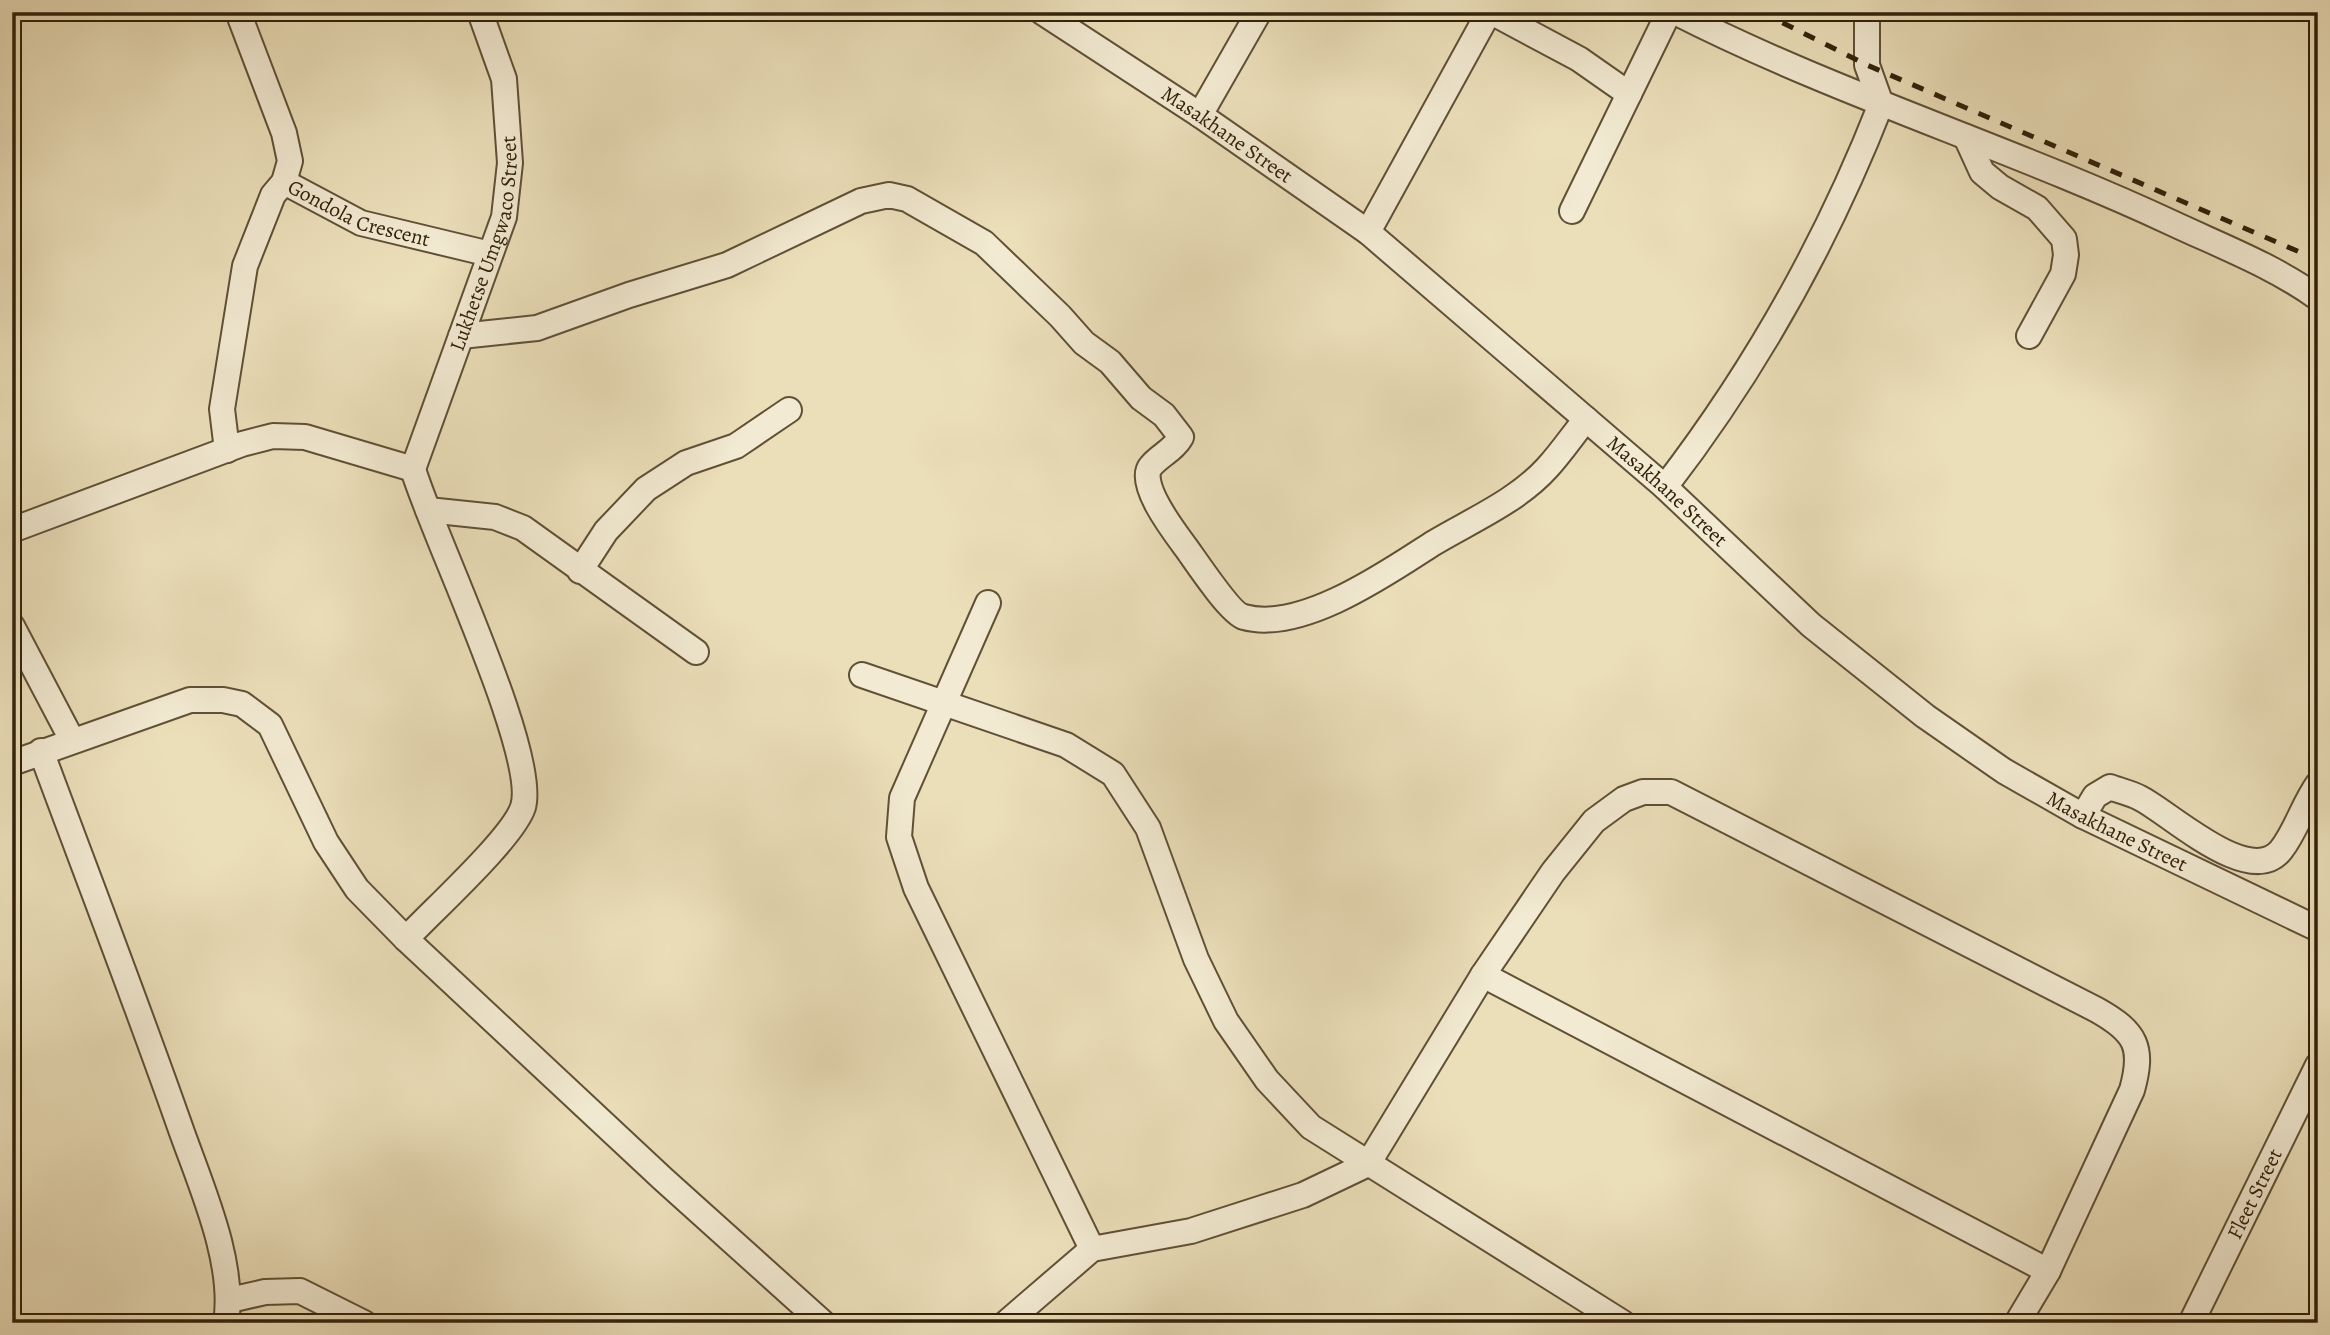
<svg xmlns="http://www.w3.org/2000/svg" width="2330" height="1335" font-family="Alegreya,serif">
<style>
.lines{fill:none;stroke-linecap:round;stroke-linejoin:round}
.minor-casing{stroke:#605036;stroke-width:28}
.minor{stroke:#f2ead2;stroke-width:24}
.rail{stroke:#32210a;stroke-width:5;stroke-dasharray:12 12;stroke-linecap:butt}
.labels{text-anchor:middle;stroke-width:5;stroke-linejoin:round;paint-order:stroke}
.street-label{font-size:21px;fill:#32210a;stroke:#f2ead2}
</style>
<rect width="100%" height="100%" fill="#ebdfba"/>
<filter id="stains"><feTurbulence type="fractalNoise" baseFrequency=".00286" numOctaves="4"/><feColorMatrix values="0 0 0 0 .2 0 0 0 0 .09 0 0 0 0 .02 0 0 0 .5 -.17"/></filter>
<radialGradient id="worn" r=".72"><stop offset=".6" stop-color="#630" stop-opacity="0"/><stop offset="1" stop-color="#630" stop-opacity=".3"/></radialGradient>
<g class="lines">
<defs>
<g id="minor">
<path id="s1" d="M1042,12L1200,115L1368,232L1665,487L1811,625L1925,716L2004,771L2083,816L2318,929"/>
<path d="M1491,12L1579,59L1629,94"/>
<path d="M1675,12C1836,94 2009,147 2172,223C2221,246 2274,266 2318,298"/>
<path d="M1200,115L1259,12"/>
<path d="M1966,137L1982,172L2000,187L2037,208L2064,239L2066,255L2063,274L2029,336"/>
<path id="s2" d="M284,182L361,223L490,254"/>
<path d="M1572,211L1669,12"/>
<path d="M1368,232L1489,12"/>
<path d="M461,336L537,328L629,295L727,265L861,201L889,195L907,199L984,243L1060,316L1084,343L1110,362L1141,398L1164,415L1181,437C1174,450 1160,455 1151,466C1136,483 1176,534 1187,549C1197,563 1231,614 1244,617C1301,633 1387,573 1432,544C1470,521 1516,502 1547,468C1561,453 1573,435 1586,419"/>
<path d="M227,450L222,409L245,266L273,195L284,182L290,161L284,133L238,12"/>
<path id="s3" d="M413,469L504,217L510,163L504,79L480,12"/>
<path d="M1665,487C1755,370 1827,242 1881,104L1867,65V12"/>
<path d="M428,510L495,517L523,528L696,652"/>
<path d="M12,530L242,444L273,436L305,437L413,469"/>
<path d="M580,571L606,531L646,489L686,463L736,446L789,410"/>
<path d="M988,603L902,798L899,837L916,888L1092,1249"/>
<path d="M12,626L72,740"/>
<path d="M862,675L1066,745L1113,774L1148,828L1196,959L1226,1021L1267,1080L1311,1127L1623,1323"/>
<path d="M41,751C87,875 135,999 179,1124C199,1182 236,1261 226,1323"/>
<path d="M12,763L190,700H223L242,704L270,725L326,842L357,889L406,939L663,1179L823,1323"/>
<path d="M2083,816L2095,796L2110,787C2120,791 2131,793 2140,798C2170,813 2250,889 2281,850C2296,831 2303,805 2318,784"/>
<path d="M406,939C432,911 513,838 523,807C539,754 432,534 413,469"/>
<path d="M1483,975L2048,1271"/>
<path d="M230,1300L265,1292L300,1291L364,1323"/>
<path d="M1006,1323L1092,1249L1191,1231L1303,1195L1368,1164L1483,975L1553,872L1594,821L1624,799L1643,792H1671L2097,1010C2136,1032 2144,1047 2132,1090L2048,1271L2017,1323"/>
<path id="s4" d="M2191,1323L2318,1065"/>
</g>
</defs>
<use href="#minor" class="minor-casing"/>
<use href="#minor" class="minor"/>
<path class="rail" d="M1761,12L1867,65L2318,260"/>
</g>
<g class="labels">
<g class="street-label">
<text dy="7" stroke="none"><textPath href="#s1" startOffset="222">Masakhane Street</textPath></text>
<text dy="7" stroke="none"><textPath href="#s2" startOffset="82">Gondola Crescent</textPath></text>
<text dy="7" stroke="none"><textPath href="#s3" startOffset="238">Lukhetse Umgwaco Street</textPath></text>
<text dy="7" stroke="none"><textPath href="#s1" startOffset="789">Masakhane Street</textPath></text>
<text dy="7" stroke="none"><textPath href="#s1" startOffset="1356">Masakhane Street</textPath></text>
<text dy="7" stroke="none"><textPath href="#s4" startOffset="144">Fleet Street</textPath></text>
</g>
</g>
<rect width="2330" height="1335" fill="none" stroke="#ebdfba" stroke-width="42"/>
<rect x="14" y="14" width="2302" height="1307" fill="none" stroke="#32210a" stroke-width="3.5"/>
<rect x="21" y="21" width="2288" height="1293" fill="none" stroke="#32210a" stroke-width="2"/>
<rect width="100%" height="100%" filter="url(#stains)"/>
<rect width="100%" height="100%" fill="url(#worn)"/>
</svg>
